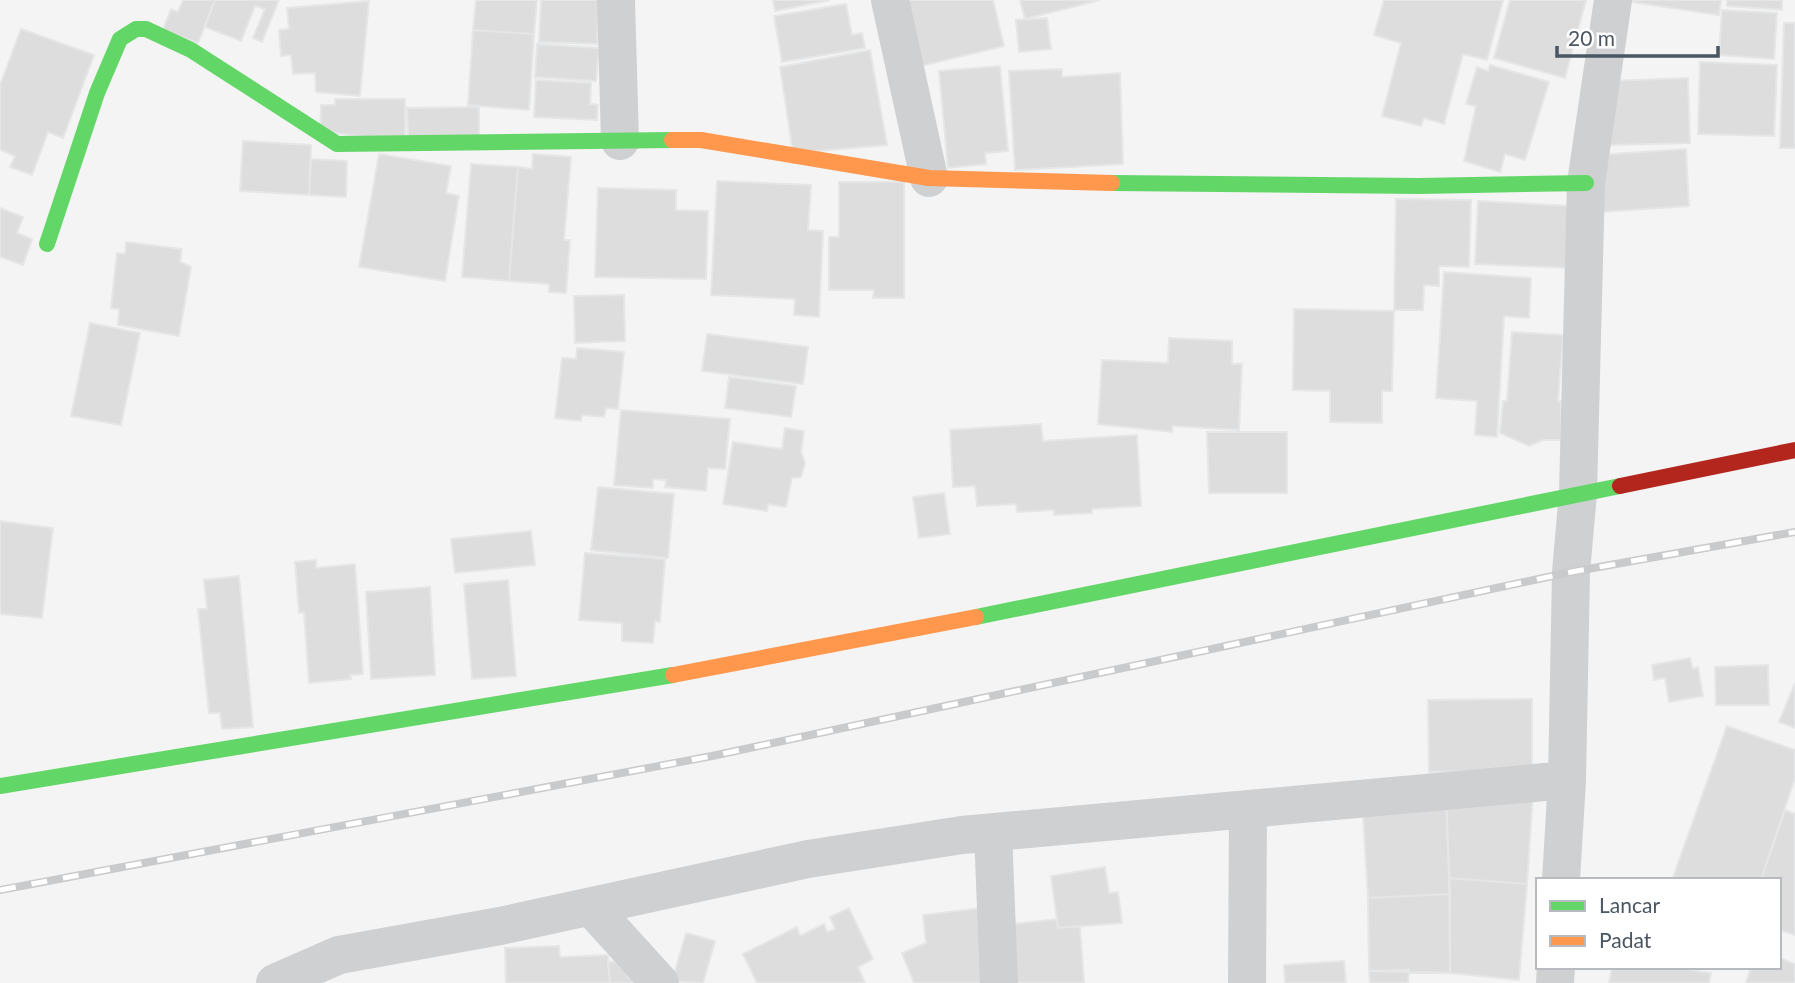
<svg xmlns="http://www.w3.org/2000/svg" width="1795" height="983" font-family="Lato,sans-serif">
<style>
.building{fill:#ddddde;stroke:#e5e6e7;stroke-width:2}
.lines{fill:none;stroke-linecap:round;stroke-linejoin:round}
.street{stroke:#ced0d2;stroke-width:38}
.fast{stroke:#63d668;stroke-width:16}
.slow{stroke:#ff974d;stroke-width:16}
.jam{stroke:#b3261e;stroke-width:16}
.rail-casing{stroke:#c9cacc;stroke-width:8}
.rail{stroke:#fff;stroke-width:5;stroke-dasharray:16;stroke-linecap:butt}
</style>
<rect width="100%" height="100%" fill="#f4f4f4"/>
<path class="building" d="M183,0H215L198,43L163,30L171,9L178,12Z
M215,0H279L262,42L253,38L265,9L255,6L241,41L205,27Z
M476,0H537L534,34L473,30Z
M541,0H599L597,44L539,42Z
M773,0H830L775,11Z
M906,0H993L1004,46L921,66Z
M1020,0H1100L1025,19Z
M1384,0H1503L1487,60L1463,54L1444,124L1424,118L1421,126L1382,116L1401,43L1374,35Z
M1510,0H1586L1565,78L1494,58Z
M1618,0H1721L1719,15Z
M1727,0H1782V10L1727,6Z
M369,1L360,96L316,92L315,73L293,74L291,55L281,56L279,30L289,29L287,8Z
M846,4L852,35L862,33L865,48L782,62L774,16Z
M1722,10L1777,13L1774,59L1719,55Z
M1047,18L1051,49L1019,52L1016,20Z
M1784,23H1795V148H1780Z
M21,29L94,55L63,138L48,132L32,175L10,167L15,156L0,150V85Z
M473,30L534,34L529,110L468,105Z
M537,44L599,48L596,81L535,77Z
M870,50L887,145L793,153L780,67Z
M1700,62L1777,65L1774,136L1698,134Z
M1490,65L1549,82L1525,160L1505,154L1500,172L1464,161L1476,106L1466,104L1477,67L1488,71Z
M1000,66L1008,151L985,153L986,164L948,168L939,71Z
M1062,69V77L1120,73L1123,164L1015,170L1009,71Z
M1688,78L1690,143L1609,145L1608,81Z
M536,80L591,83L590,104L598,105L597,120L534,117Z
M335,99H405V142L320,131L321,105H335Z
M479,107V139H408L407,108Z
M243,141L311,145L309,195L240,191Z
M1686,149L1689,206L1601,212L1597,155Z
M379,154L451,166L446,193L459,196L445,281L359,267Z
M533,154L571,157L564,240H570L566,293L549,292V284L509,281L518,167L532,169Z
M311,159L347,161L346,197L309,195Z
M471,164L518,167L509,281L462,277Z
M717,181L811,185L808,230L823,231L819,317L794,315L795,299L711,295Z
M839,182H904V298H873L874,290H829V237H839Z
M598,188L676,190V210L708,211L706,279L595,277Z
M1396,199L1471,200L1469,267L1439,266V286L1424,285L1423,310H1394Z
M1478,201L1571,206L1569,268L1475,264Z
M0,208L23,217L17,233L32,239L23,265L0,257Z
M126,242L182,249L180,262L191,267L179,336L118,325L119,309L111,308L117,253L125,254Z
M1444,272L1531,278L1529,318L1504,316L1497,437L1475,435L1477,401L1436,398Z
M624,295L625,341L575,343L574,296Z
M1294,309L1394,311L1392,391H1382V423L1330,422V391L1293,390Z
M90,323L140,333L121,425L71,416Z
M1512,332L1563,335L1558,401H1561V440H1543L1529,446L1500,433L1503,401H1507Z
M707,334L808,347L803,384L702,371Z
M1169,338L1232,341V364H1242L1239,430L1173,426L1172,432L1098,424L1102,360L1168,363Z
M577,348L624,352L618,409L606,408L604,417L582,415L581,421L555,418L562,358L576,359Z
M729,377L796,386L791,417L725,408Z
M621,410L730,419L725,469L708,468L706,491L665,487L666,480L653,479V488L614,485Z
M1041,424L1043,441L1137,435L1141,506L1092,509V513L1054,515V510L1017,512L1016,504L977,506L975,486L953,487L950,430Z
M785,428L804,431L801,452L805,463L801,477L792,478L786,507L768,504L767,511L723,504L733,442L782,449Z
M1207,432H1287V493H1209Z
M598,487L674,494L668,558L591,550Z
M944,493L950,534L919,538L913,497Z
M0,521L53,528L42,618L0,614Z
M531,531L535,565L455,573L451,539Z
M585,553L665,559L660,622L655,621L653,643L622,641V623L579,620Z
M316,560V568L355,564L363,674L350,675L351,679L309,683L304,612L299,613L295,562Z
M239,576L253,727L222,729L220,713H209L198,609H207L204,580Z
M508,580L516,676L472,679L464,584Z
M430,587L435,675L371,679L366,592Z
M1690,658L1693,669L1698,667L1703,696L1669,702L1665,678L1654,680L1652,665Z
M1768,665L1769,705H1716L1715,667Z
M1795,683V728L1779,722Z
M1532,699V770L1429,772L1428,700Z
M1727,726L1795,750V778L1761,880H1672Z
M1533,794L1527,884L1449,878L1446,797Z
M1446,797L1450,894L1368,898L1362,799Z
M1785,810L1795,814V935L1779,930V880H1761Z
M1105,867L1109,893L1118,892L1122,923L1058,928L1051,876Z
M1449,878L1527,884L1519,980L1450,973Z
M1450,894V973L1369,971L1368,898Z
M849,908L873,959L858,967L865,983H757L743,954L797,927L800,936L824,924L827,932L835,929L830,917Z
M981,908L986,983H914L902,953L926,943L923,915Z
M1057,919L1058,928L1080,926L1084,983H1009L1005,925Z
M686,933L715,941L703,983L672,981Z
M559,946L560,957L608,955L610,983H506L505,948Z
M1779,958L1795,964V983H1746L1751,967H1779Z
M627,961L628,978L647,977L648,983H610L608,962Z
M1344,961L1346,983H1285L1284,965Z
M1612,967H1692L1691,970L1711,973L1709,983H1609Z
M1409,970L1408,983H1370L1369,971Z"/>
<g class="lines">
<path class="street" d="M616,0L620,141
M890,0L929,178
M993,832L999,983
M1561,880L1567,780L1571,572L1578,493L1586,183L1613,0
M591,907L660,983
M275,983L339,955L500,926L808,859L962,835L1567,780
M1247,983L1248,809
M1555,983L1556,967"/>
<path class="fast" d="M1112,183L1419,186L1586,183
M47,244L97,93L120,39L136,29H146L191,50L337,144L672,140
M976,617L1620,486
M0,786L673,675"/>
<path class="slow" d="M672,140H701L929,178L1112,183
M673,675L976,617"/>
<path class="jam" d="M1620,486L1795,450"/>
<defs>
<path id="rail" d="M0,890L712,756L1571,572L1795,532"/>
</defs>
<use href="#rail" class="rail-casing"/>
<use href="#rail" class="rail"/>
</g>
<rect x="1536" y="878" width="245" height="91" fill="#ffffff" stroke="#b7bbc0" stroke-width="2"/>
<rect x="1550" y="901" width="35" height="10" fill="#63d668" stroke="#b7bbc0" stroke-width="2"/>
<text x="1599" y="913" font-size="21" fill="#4a5661">Lancar</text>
<rect x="1550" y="936" width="35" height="10" fill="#ff974d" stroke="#b7bbc0" stroke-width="2"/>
<text x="1599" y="948" font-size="21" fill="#4a5661">Padat</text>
<path d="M1557 46v10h161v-10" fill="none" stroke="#4a5661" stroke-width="3.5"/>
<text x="1568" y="46" font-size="21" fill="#4a5661" stroke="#ffffff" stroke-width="5" paint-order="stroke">20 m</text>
</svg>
